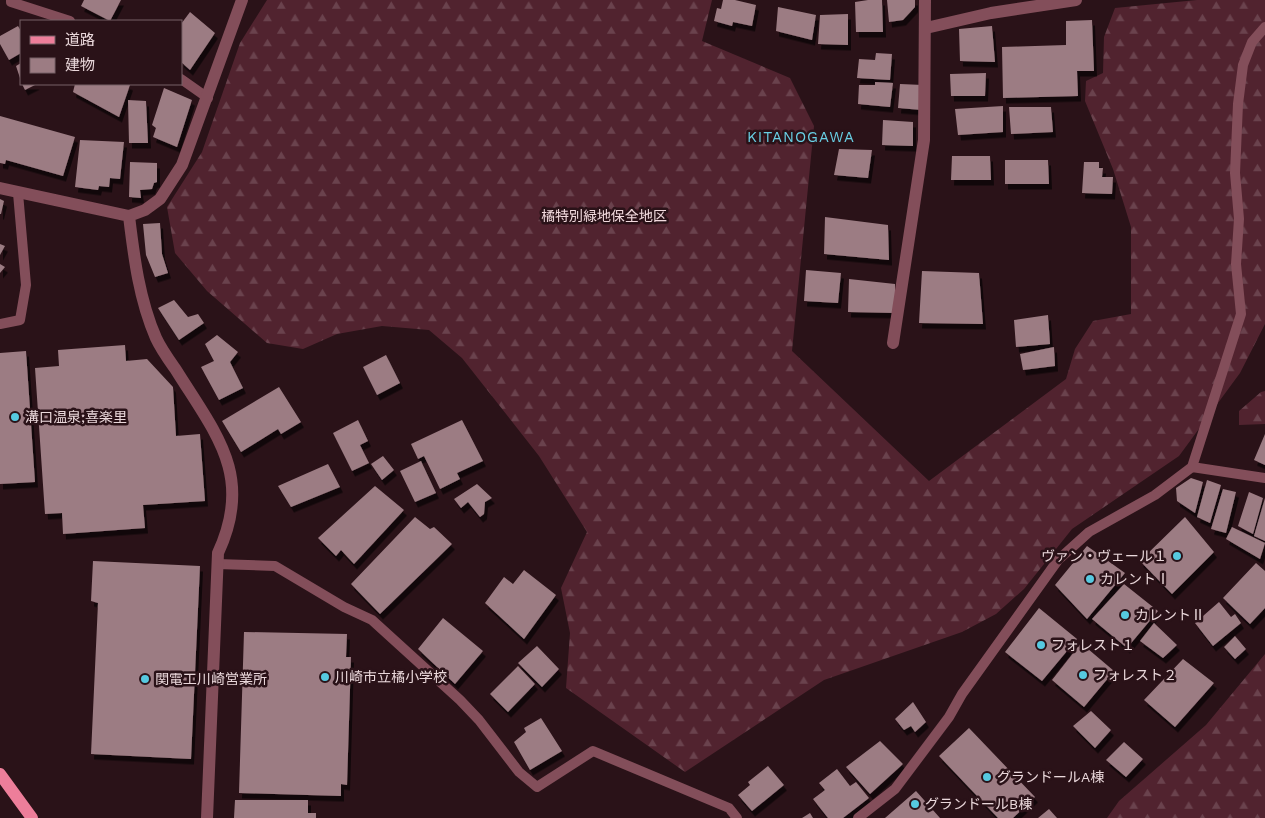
<svg xmlns="http://www.w3.org/2000/svg" width="1265" height="818" font-family="'Work Sans','Noto Sans JP',sans-serif">
<style>
.forest{fill:url(#forest-firs)}
.building{fill:#9c7c83;filter:url(#shadow)}
.lines{fill:none;stroke-linecap:round;stroke-linejoin:round}
.service{stroke:#834e5a;stroke-width:10}
.minor{stroke:#834e5a;stroke-width:12}
.primary{stroke:#ed7e9a;stroke-width:12}
.poi-dot{fill:#56c9e0;stroke:#2a1218;stroke-width:2}
.labels{text-anchor:middle;stroke-width:5;stroke-linejoin:round;paint-order:stroke}
.park-label{font-size:14px;fill:#f2dade;stroke:#2a1218}
.poi-label{font-size:14px;fill:#ead8db;stroke:#2a1218;text-anchor:start}
.neighbourhood-label{font-size:15px;letter-spacing:1px;fill:#69d0e5;stroke:#2a1218}
</style>
<defs>
<pattern id="forest-firs" width="22" height="20" patternUnits="userSpaceOnUse" patternTransform="scale(1.25)"><rect width="22" height="20" fill="#51232f"/><path d="M5 1l3.5 6h-7zM16 11l3.5 6h-7z" fill="#6a424d"/></pattern>
<filter id="shadow"><feDropShadow dx="3" dy="5.5" stdDeviation="0" flood-color="#0009"/></filter>
</defs>
<rect width="100%" height="100%" fill="#2a1218"/>
<path class="forest" d="M267,0H712L702,41L790,78L814,126L792,351L929,481L1066,379L1075,349L1093,321L1131,314V227L1113,169L1085,101L1086,81L1103,73L1104,37L1115,8L1197,0H1265V324L1240,373L1179,456L1072,529L1024,589L996,614L962,632L824,680L685,772L566,688L570,633L561,588L587,532L539,456L462,358L429,330L382,326L337,334L303,349L267,343L207,291L175,253L167,207L202,152L240,43Z
M1265,391V424L1239,425V411L1261,392Z
M1265,654V818H1107L1119,801L1206,725Z"/>
<path class="building" d="M84,0H121L110,21L81,6Z
M723,0H735L756,5L752,26L733,22L732,26L714,21L717,8L721,9Z
M868,0H882L883,32H856L855,2Z
M887,0H915V7L903,20L889,22Z
M778,7L816,15L812,40L776,31Z
M190,12L215,33L190,70L181,62V24Z
M848,14V45L818,44L820,15Z
M1092,20L1094,71H1077L1078,96L1003,98L1002,47L1066,45V21Z
M18,26L21,31V53L9,60L0,44V36Z
M992,26L995,62L960,61L959,29Z
M876,53L892,54L890,80L857,78L859,59L875,60Z
M21,63V81L16,66Z
M986,73L985,96H951L950,74Z
M875,82L893,83L890,107L858,104L859,85H875Z
M22,84H37L25,90Z
M75,84H128L130,85L119,117L73,92Z
M900,84L923,85L922,110L898,108Z
M164,88L192,100L177,147L153,137L156,128L152,125Z
M128,100L146,101L148,143H129Z
M1003,106V132L958,135L955,109Z
M1009,107H1051L1053,132L1011,134Z
M0,116L75,137L63,176L6,160L5,164L0,163Z
M883,120L913,122V146L882,145Z
M80,140L124,142L120,179L110,178L109,187L99,186L98,190L75,187Z
M839,149L872,150L868,178L834,175Z
M952,156H990L991,180H951Z
M1005,160H1048L1049,184H1005Z
M130,162L157,163V182L154,183L152,189L140,190L141,198L129,197Z
M1084,162H1099V168H1103L1102,177H1113L1112,194L1082,193Z
M0,199L4,201L1,214H0Z
M825,217L888,225L889,260L824,254Z
M160,223L162,254L168,273L155,277L146,255L143,224Z
M0,244L5,246L0,255Z
M0,264L5,267L0,273Z
M806,270L841,273L838,303L804,301Z
M922,271L979,273L983,324L919,323Z
M849,279L895,284V313L848,312Z
M174,300L188,317L198,314L204,323L179,340L158,308Z
M1048,315L1050,344L1016,347L1014,320Z
M217,335L238,352L230,362L243,388L219,400L201,367L214,361L205,344Z
M125,345L126,361L147,359L173,387L176,436L200,434L205,501L143,505L145,528L63,534L62,513L45,514L35,368L59,366L58,350Z
M1054,347L1055,366L1023,370L1020,354Z
M26,351L35,482L0,484V353Z
M386,355L400,383L377,395L363,367Z
M279,387L301,422L281,434L278,429L241,452L222,421Z
M358,420L368,441L360,445L369,463L352,471L333,433Z
M462,420L483,461L457,473L460,479L440,489L424,456L418,459L411,444Z
M1265,434V465L1254,460Z
M383,456L394,470L382,480L371,464Z
M421,461L436,493L415,502L400,471Z
M328,464L340,487L291,507L278,486Z
M1191,478L1203,482L1195,513L1177,501L1176,488Z
M1207,480L1221,485L1210,523L1197,517Z
M477,484L492,498L485,502L484,514L480,517L468,502L461,508L454,499Z
M375,486L404,510L354,564L341,550L336,556L318,538Z
M1223,489L1236,492L1226,533L1211,529Z
M1249,492L1263,498L1253,534L1238,526Z
M1265,498V541L1254,536Z
M415,517L430,529L434,527L452,544L380,614L351,584Z
M1185,517L1214,552L1172,594L1140,561Z
M1232,527L1265,543L1260,559L1226,539Z
M1087,546L1125,573L1087,619L1055,585Z
M93,561L200,566L191,759L91,754L98,603L91,601Z
M1256,563L1265,571V608L1250,624L1223,598Z
M524,570L556,595L524,639L485,603L504,577L513,584Z
M1124,584L1158,611L1127,648L1092,619Z
M1219,602L1231,617L1235,614L1241,623L1213,646L1195,623Z
M1039,608L1077,639L1042,681L1005,652Z
M443,618L483,651L455,684L418,649Z
M1154,623L1177,645L1163,658L1140,641Z
M244,632L347,634L346,657H351L347,785L341,784V796L239,793Z
M1235,636L1246,649L1235,659L1224,647Z
M1081,643L1114,671L1084,707L1052,680Z
M537,646L559,669L542,687L518,663Z
M1183,659L1214,683L1175,727L1144,700Z
M518,666L535,684L508,712L490,694Z
M913,702L926,722L915,732L911,726L904,730L895,719Z
M1091,711L1111,730L1095,748L1073,726Z
M541,718L562,751L530,770L514,742L526,732L524,728Z
M969,728L1035,797L1013,818H998L939,756Z
M880,741L903,764L870,794L846,767Z
M1124,742L1143,759L1126,777L1106,760Z
M768,766L784,785L752,811L738,795L750,785L748,782Z
M837,769L850,786L856,782L869,798L843,818H828L813,799L825,790L819,783Z
M916,791L940,818H885Z
M235,800H308V813H316V818H234Z
M1049,809L1057,818H1038Z
M810,813L813,818H802Z"/>
<g class="lines">
<path class="service" d="M11,0V2L70,21
M181,79L208,98
M0,324L20,320L26,285L18,193
M1192,467L1265,478
M217,564L275,566L344,607L372,620L460,700L479,720L519,772L537,787L593,751L729,808L737,818
M858,818L895,789L949,717L962,694L1058,560L1089,532L1155,495L1192,467L1241,314L1236,264L1239,219L1235,173L1238,104L1243,65L1252,42L1265,27"/>
<path class="minor" d="M926,28L991,13L1076,0
M0,188L129,216L145,210L160,199L182,165L242,0
M129,216C134,257 139,299 156,338C161,349 169,360 176,370C216,434 254,476 218,553L207,818
M893,343L924,140L925,0"/>
<path class="primary" d="M0,774L32,818"/>
</g>
<g class="poi-dot">
<circle cx="15" cy="417" r="5"/>
<circle cx="1177" cy="556" r="5"/>
<circle cx="1090" cy="579" r="5"/>
<circle cx="1125" cy="615" r="5"/>
<circle cx="1041" cy="645" r="5"/>
<circle cx="1083" cy="675" r="5"/>
<circle cx="325" cy="677" r="5"/>
<circle cx="145" cy="679" r="5"/>
<circle cx="987" cy="777" r="5"/>
<circle cx="915" cy="804" r="5"/>
</g>
<g class="labels">
<g class="park-label">
<text x="604" y="221">橘特別緑地保全地区</text>
</g>
<g class="poi-label">
<text x="25" y="422">溝口温泉;喜楽里</text>
<text x="1167" y="561" text-anchor="end">ヴァン・ヴェール１</text>
<text x="1100" y="584">カレントⅠ</text>
<text x="1135" y="620">カレントⅡ</text>
<text x="1051" y="650">フォレスト１</text>
<text x="1093" y="680">フォレスト２</text>
<text x="335" y="682">川崎市立橘小学校</text>
<text x="155" y="684">関電工川崎営業所</text>
<text x="997" y="782">グランドールA棟</text>
<text x="925" y="809">グランドールB棟</text>
</g>
<g class="neighbourhood-label">
<text x="801" y="142">KITANOGAWA</text>
</g>
</g>
<rect x="20" y="20" width="162" height="65" fill="#2a1218" stroke="#776166"/>
<rect x="30" y="36" width="25" height="8" fill="#ed7e9a" stroke="#776166"/>
<text x="65" y="45" font-size="15" fill="#ead8db">道路</text>
<rect x="30" y="58" width="25" height="15" fill="#9c7c83" stroke="#776166"/>
<text x="65" y="70" font-size="15" fill="#ead8db">建物</text>
</svg>
